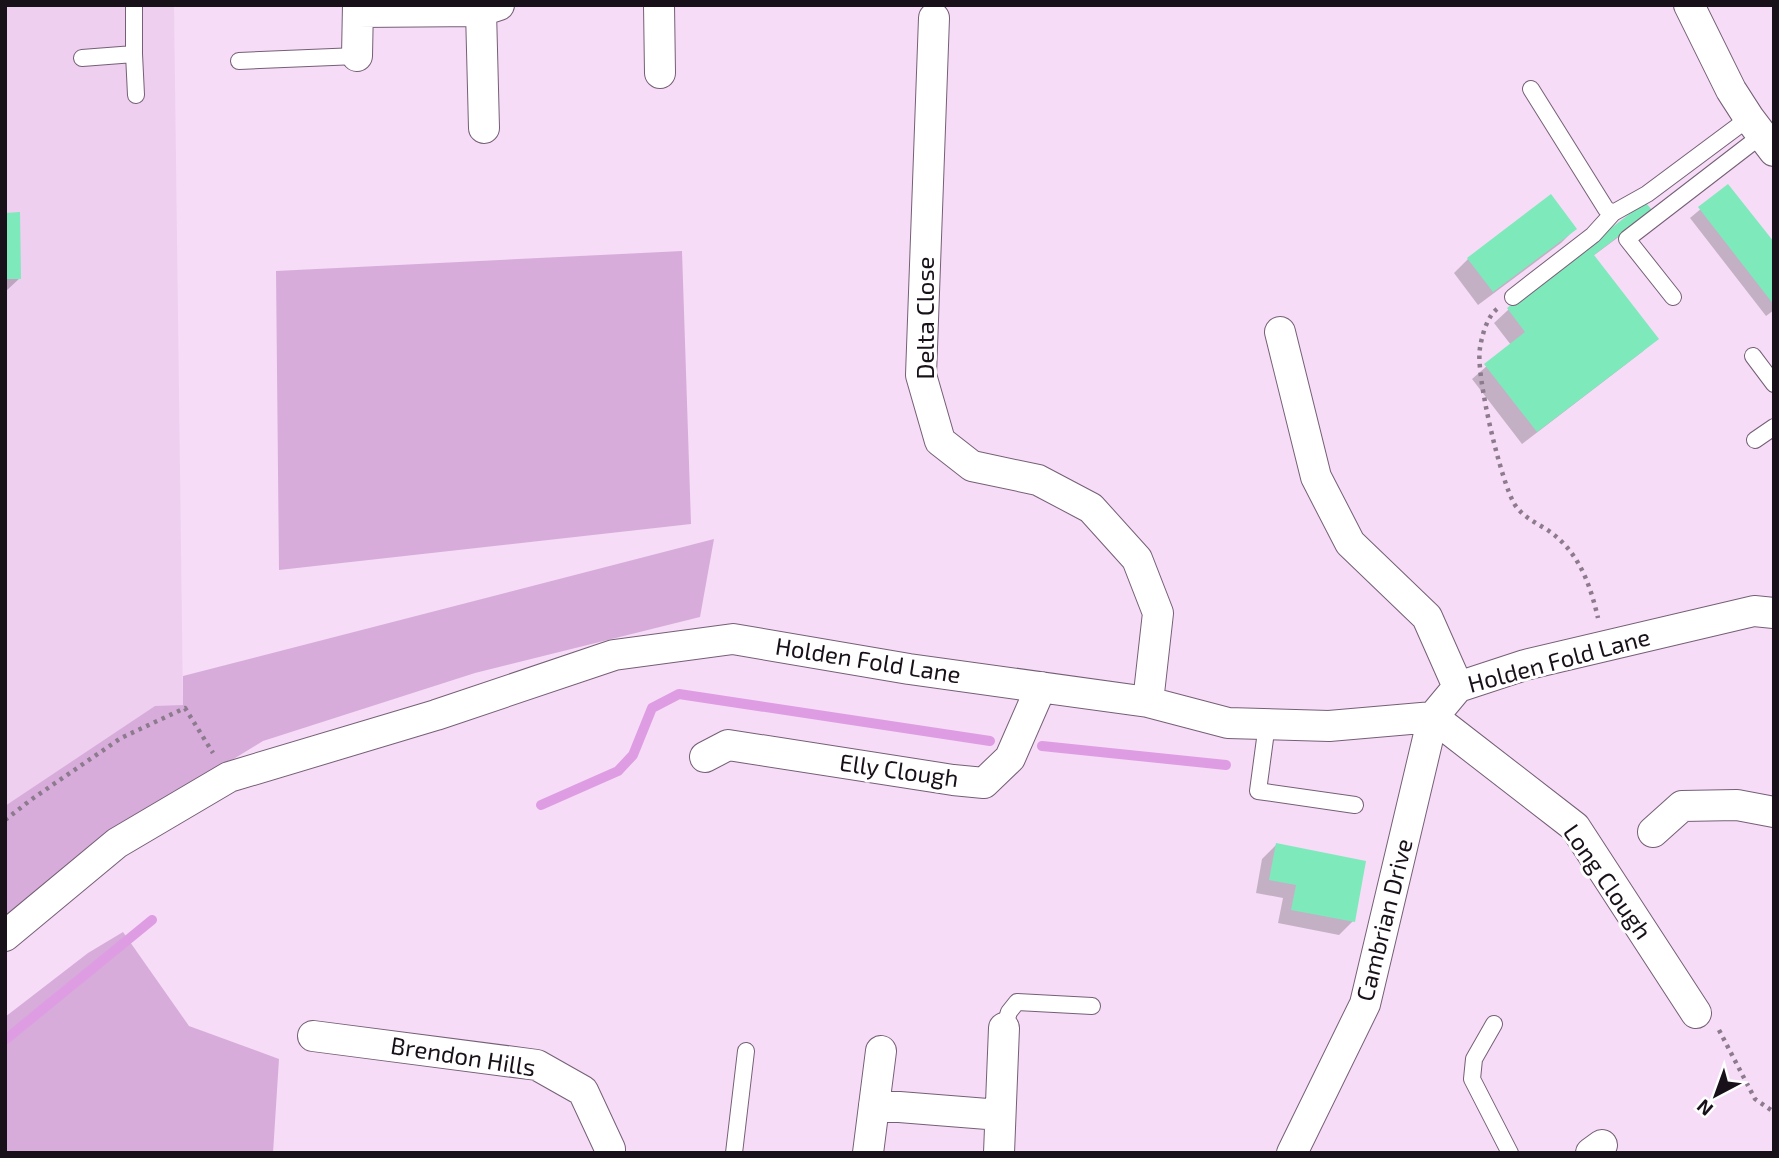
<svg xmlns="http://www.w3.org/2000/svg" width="1779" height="1158" font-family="'Exo 2',sans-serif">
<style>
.built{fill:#eecfef}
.green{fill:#d7acda}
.shadow{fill:#0003}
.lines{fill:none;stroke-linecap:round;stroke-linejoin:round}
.stream{stroke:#de9de3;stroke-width:10}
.building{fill:#7ee9bb}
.lane-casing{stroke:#755f76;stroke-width:18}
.street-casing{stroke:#755f76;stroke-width:32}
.path{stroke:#8c7a8d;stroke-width:4.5;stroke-dasharray:3.5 5;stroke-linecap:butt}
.lane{stroke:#fff;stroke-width:16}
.street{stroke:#fff;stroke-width:30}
.labels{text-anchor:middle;stroke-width:6;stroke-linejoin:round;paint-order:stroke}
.street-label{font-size:24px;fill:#19111a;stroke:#fff}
</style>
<rect width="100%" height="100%" fill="#f6dcf7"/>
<path class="built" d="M5,5H174L183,705L5,806Z"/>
<path class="green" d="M682,251L691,524L279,570L276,271Z
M714,539L700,617L475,673L263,741L209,774L5,924V806L155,706L183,705V676Z
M123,932L189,1026L279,1059L273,1153H5V1017L88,953Z"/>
<path class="shadow" d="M1728,186L1774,245V310L1766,316L1690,218Z
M1551,197L1575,229L1561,243L1478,305L1454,273L1468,259Z
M1645,204L1636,224L1593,256L1656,338L1642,352L1522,444L1472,379L1511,345L1494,323L1508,310Z
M5,214L20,278L5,292Z
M1276,845L1353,921L1339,935L1278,923L1283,898L1256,893L1262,859Z"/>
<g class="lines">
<path class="stream" d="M1042,746L1226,765
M541,805L618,771L633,755L652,708L679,694L990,741
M5,1040L152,920"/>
</g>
<path class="building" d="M1728,184L1774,242V305L1698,207Z
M1551,194L1577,229L1493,292L1467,258Z
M1645,202L1652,210L1594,255L1659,339L1537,432L1484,364L1525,332L1507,308Z
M20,212L21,279H5V213Z
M1276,843L1366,861L1355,922L1291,910L1296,885L1269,880Z"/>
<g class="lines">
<defs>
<path id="lane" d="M134,54L136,95
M82,58L134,54V5
M239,61L357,56
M1531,89L1606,209L1613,213L1647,194L1749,118
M1513,297L1593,235L1613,213
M1673,297L1627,239L1762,135
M1753,356L1774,384
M1755,440L1774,427
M1267,724L1258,791L1355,805
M1494,1024L1474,1059L1472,1079L1510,1153
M1004,1028L1009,1012L1017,1002L1092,1006
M734,1153L746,1051"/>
<path id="street" d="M659,5L660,73
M1689,5L1731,90L1749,118L1774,151
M481,11L484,128
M358,12L481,11L499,5
M934,18L921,375L940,441L972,466L1038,480L1091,508L1137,559L1158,613L1148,702
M357,56L358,5
M1280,332L1316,477L1350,543L1427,617L1458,687
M1433,717L1575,827L1696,1013
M705,757L728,745L953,780L984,783L1010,758L1041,687
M1653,832L1682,806L1737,805L1774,812
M5,936L117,843L229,777L436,715L614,655L733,639L909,669L1148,702L1228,723L1329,726L1433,717L1458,687L1525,665L1754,611L1774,613
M313,1036L537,1065L583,1091L610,1149V1153
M874,1105L1000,1115
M868,1153L881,1051
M999,1153L1004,1028
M1292,1153L1365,1004L1433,717
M1591,1153L1602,1145"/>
</defs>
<use href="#lane" class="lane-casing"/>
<use href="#street" class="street-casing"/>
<path class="path" d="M1497,309C1487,317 1482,335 1480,348C1475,373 1501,483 1515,505C1524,518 1537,523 1549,531C1579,552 1590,584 1598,618
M5,820L32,799L121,738L185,708L213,753
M1719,1030L1755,1099L1774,1112"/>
<use href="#lane" class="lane"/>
<use href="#street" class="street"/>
</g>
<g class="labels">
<g class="street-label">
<text transform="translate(926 318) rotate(-90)" y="8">Delta Close</text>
<text transform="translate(868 661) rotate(9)" y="8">Holden Fold Lane</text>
<text transform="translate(1559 661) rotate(-15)" y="8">Holden Fold Lane</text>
<text transform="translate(899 771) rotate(8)" y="8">Elly Clough</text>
<text transform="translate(1607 882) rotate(55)" y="8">Long Clough</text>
<text transform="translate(1385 920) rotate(-76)" y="8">Cambrian Drive</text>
<text transform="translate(463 1057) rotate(9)" y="8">Brendon Hills</text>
</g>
</g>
<rect width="1779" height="1158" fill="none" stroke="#19111a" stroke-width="14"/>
<g transform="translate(1716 1095) rotate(221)" stroke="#ffffff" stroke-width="5" paint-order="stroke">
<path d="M0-5L12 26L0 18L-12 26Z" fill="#19111a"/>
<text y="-10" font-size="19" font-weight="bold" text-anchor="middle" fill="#19111a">N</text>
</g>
</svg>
